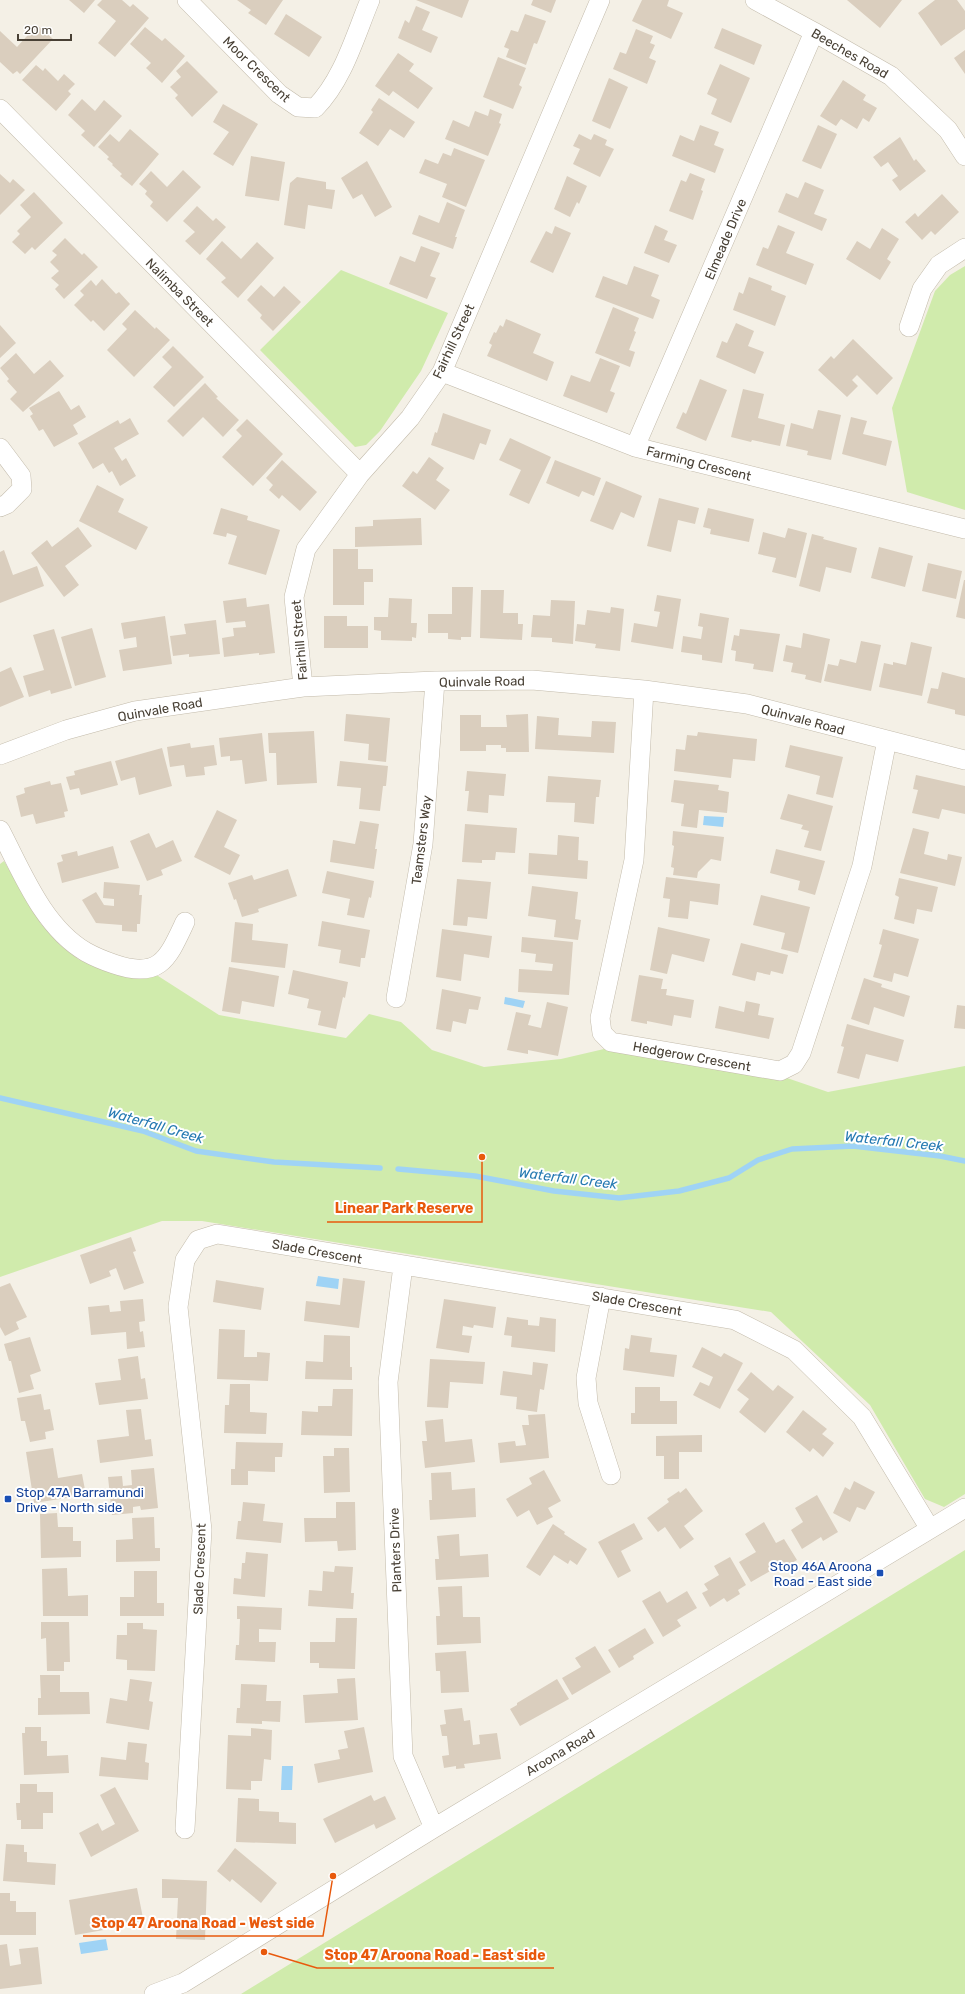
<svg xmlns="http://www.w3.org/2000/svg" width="965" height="1994" font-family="Rubik,sans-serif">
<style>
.green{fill:#d0ebac}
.water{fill:#9fd3f5}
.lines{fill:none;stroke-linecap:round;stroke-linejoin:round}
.stream{stroke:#9fd3f5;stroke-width:5.5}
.building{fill:#dacebe}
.minor-casing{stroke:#c3bbab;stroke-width:20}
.minor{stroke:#fff;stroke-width:19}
.transit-dot{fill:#1a4fb4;stroke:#fff;stroke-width:1.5}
.labels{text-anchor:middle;stroke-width:4;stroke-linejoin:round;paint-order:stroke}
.street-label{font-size:13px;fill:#484035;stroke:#fff}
.transit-label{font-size:13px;fill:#164399;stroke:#fff;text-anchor:start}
.water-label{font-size:14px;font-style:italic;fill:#267ab2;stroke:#fff}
.leader{fill:none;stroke:#e8590c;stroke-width:1.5}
.callout-dot{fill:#e8590c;stroke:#fff;stroke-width:1.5}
.callout-label{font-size:14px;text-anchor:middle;font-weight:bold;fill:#e8590c;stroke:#fff;stroke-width:4;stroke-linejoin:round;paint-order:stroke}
</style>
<rect width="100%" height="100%" fill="#f4f0e6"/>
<path class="green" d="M965,266V510L907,492L892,408L935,291L950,275Z
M341,270L448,313L421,371L380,431L366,445L355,447L260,350Z
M4,861L41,924L60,945L78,959L101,969L129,977L155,974L219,1015L346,1038L369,1014L401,1022L432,1050L484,1067L561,1059L604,1049L787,1078L828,1092L965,1066V1494L944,1507L925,1499L870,1405L771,1312L202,1221H162L0,1277V864Z
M965,1550V1994H241Z"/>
<path class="water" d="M704,816L724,817L723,827L703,825Z
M505,997L525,1001L523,1008L504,1004Z
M318,1276L339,1279L338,1289L316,1286Z
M282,1766H293L292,1790H281Z
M106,1939L108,1950L81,1954L79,1943Z"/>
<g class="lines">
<path class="stream" d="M0,1098L143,1131L196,1151L274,1162L380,1168
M398,1169L475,1176L554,1191L619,1198L679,1191L729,1178L758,1160L792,1149L853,1146L940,1156L965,1161"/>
</g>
<path class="building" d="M69,0H95L84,13Z
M102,0H122L130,7L133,4L149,18L115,57L98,43L116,21L97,5Z
M237,0H283L266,25L248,13L251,10Z
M416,0H469L462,18Z
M533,0H556L551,13L531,5Z
M642,0H669L667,6L683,13L671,39L632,21Z
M847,0H902L880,28Z
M935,0H957L965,11V29L941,46L918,13Z
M416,6L430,12L422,30L438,37L431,53L398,38L405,20L409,23Z
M286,14L322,37L309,57L274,34Z
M525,14L546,21L537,44L534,43L526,65L506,57L509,49L504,47L511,30L518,32Z
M37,25L53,39L20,74L17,71L13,74L0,62V31L17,47Z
M145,27L162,41L165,38L185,56L162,83L146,68L151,63L130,44Z
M722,28L762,45L754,65L714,48Z
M636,29L653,36L650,43L655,45L649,58L656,61L647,84L613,69L620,52L626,54Z
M965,50V74L954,58Z
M398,53L414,64L409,71L433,88L418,109L393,91L389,96L375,86Z
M498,57L526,68L519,85L522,87L513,109L483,97Z
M187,61L218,92L192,117L175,98L178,95L170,87L181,77L176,71Z
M720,64L750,78L731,123L711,114L717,99L707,94Z
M36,65L43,71L45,68L58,81L64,74L75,84L68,91L71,94L56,111L22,80Z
M609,78L628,87L610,129L592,121Z
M843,80L866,95L863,100L877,108L869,122L863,118L857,129L841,119L836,126L820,116Z
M379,98L415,122L404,138L390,129L378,146L359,133L373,112L371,110Z
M82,99L95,111L104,100L122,116L94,147L81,135L85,131L68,115Z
M223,104L258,124L233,166L213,154L229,132L213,122Z
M490,109L502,114L499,123L501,124L488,156L445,139L453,120L469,127L475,111L488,116Z
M700,125L719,132L714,145L724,149L715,173L672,156L680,135L694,141Z
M818,125L837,134L821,169L802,161Z
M130,129L159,154L132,186L120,176L122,174L112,165L113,164L107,159L109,157L98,147L110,134L119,142Z
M579,134L591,140L594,134L607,140L605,145L614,149L600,177L573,164L580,149L573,146Z
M900,137L914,161L916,159L926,171L900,191L892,180L898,176L888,162L881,167L873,157Z
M454,148L485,160L466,207L442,197L447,184L419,173L425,159L438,164L443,153L451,156Z
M251,156L285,162L279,201L245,196Z
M367,161L392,207L375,217L362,194L353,199L341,178Z
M183,170L201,187L167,222L150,206L153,202L145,194L147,191L139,184L151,171L167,187Z
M690,173L705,179L701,190L703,191L693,220L669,211L681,180L686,182Z
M0,174L10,183L13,179L25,190L0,215Z
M567,176L587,186L579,204L577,202L570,217L554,209Z
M297,177L326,182V189L335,190L332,209L308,205L305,229L284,225L290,183Z
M805,182L824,190L814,214L827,219L822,231L778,212L786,193L798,198Z
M34,192L63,223L35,250L32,247L25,254L12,242L20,234L17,231L31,217L20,205Z
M942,194L959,212L935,235L931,231L922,240L905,222L915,213L918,217Z
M447,202L465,210L455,237H457L453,249L412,234L419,215L439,223Z
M197,206L213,221L216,218L226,227L200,255L185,241L195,232L183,221Z
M655,225L668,231L664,240L677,245L669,263L644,253Z
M778,225L795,232L786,253L814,264L806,285L756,265L763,247L768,249Z
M555,226L571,233L553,273L530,262L546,231L552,234Z
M882,228L899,239L887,259L891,262L880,280L846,259L857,241L870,249Z
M65,238L82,255L84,253L98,267L64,299L55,289L59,285L51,278L59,271L50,262L57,255L52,251Z
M222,241L241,259L257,242L274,258L238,298L221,282L226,278L206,259Z
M421,246L440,253L430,276L436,278L427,299L389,284L400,256L415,262Z
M634,266L659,275L651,296L660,300L653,319L595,297L603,276L627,285Z
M749,277L772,286L771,290L786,296L775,326L733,310L739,292L743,294Z
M102,279L116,294L119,292L130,304L104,331L93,320L91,322L74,305L84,295L80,291L91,280L96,286Z
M261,285L274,297L284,286L301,302L273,331L260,318L262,315L247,300Z
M613,307L639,318L634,331L636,332L629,350L635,352L630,367L595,353Z
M135,310L155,329L156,327L170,340L134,377L107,350L127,329L122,324Z
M506,319L541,334L533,353L554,362L547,381L487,356L492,345L489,343L494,332L496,333L500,325L503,327Z
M736,323L754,331L748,346L764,352L755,374L716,357L722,341L727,343Z
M0,325L16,343L0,358Z
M853,339L893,378L877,395L857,375L852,380L858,386L847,397L818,370L831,356L834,359Z
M173,346L204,377L174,407L153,387L172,367L162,357Z
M16,353L34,374L50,360L64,376L23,412L10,399L17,392L7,381L9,379L0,368Z
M600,358L620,366L610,391L615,393L607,413L563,396L571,375L590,382Z
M700,379L727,390L706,441L676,428L683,412L686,414Z
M205,383L218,397L216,398L239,420L223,437L203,417L183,437L167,421Z
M743,389L764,394L758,418L785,425L780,446L752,440L751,442L731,437Z
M59,391L71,410L79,405L86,417L73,425L78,434L54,447L43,429L39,431L30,416L33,414L29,408Z
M818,410L841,415L831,460L807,455L808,451L786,446L791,423L813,429Z
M443,413L491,430L486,445L480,443L474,460L431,445L435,432L437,433Z
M851,417L867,421L863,434L892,441L886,466L842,454Z
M130,418L139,434L114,448L122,461L126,458L136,476L120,486L112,471L109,473L103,463L93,469L78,443L118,420L120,424Z
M247,419L283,454L253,486L222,457L242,436L236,430Z
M510,438L551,457L529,504L509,495L521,470L499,460Z
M429,457L444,468L436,480L450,490L435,510L402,486L413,471L417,474Z
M282,460L317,492L300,511L282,495L279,499L269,490L273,485L266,478Z
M555,460L601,478L594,496L582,491L579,497L546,483Z
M606,481L642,496L634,518L621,512L613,530L590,521Z
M97,485L124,499L118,512L148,527L136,550L79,521Z
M659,498L699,508L695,524L678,520L671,552L647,546Z
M221,508L248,516L247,520L280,530L266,575L228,564L237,536L227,533L226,537L213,534Z
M708,508L754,519L749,542L710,534L711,529L703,527Z
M421,518L422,545L355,547V527L373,526V520Z
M78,527L92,546L65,566L79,585L64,597L31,553L47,540L52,547Z
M788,528L807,533L796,578L772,572L776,558L758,554L763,532L785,538Z
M812,534L824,537L823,539L857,548L851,573L826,567L820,592L799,586Z
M879,547L913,556L905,587L871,578Z
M333,549H358V569H373V582H364V605H333Z
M4,550L13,575L37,566L44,586L0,603V552Z
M928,563L962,571L956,599L922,591Z
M964,580H965V619L956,617Z
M452,587H473L471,637H461V640L448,639V633H428V614H452Z
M481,590H504L503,613H518V624H523L522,640L480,638Z
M657,595L681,599L673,649L631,642L634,623L657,627L660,612L654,611Z
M246,598L247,607L269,604L275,653L259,655V653L224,657L222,638L234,636L233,628L246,627L245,621L226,623L223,601Z
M389,598L412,599L411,623H417L416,638L412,637V641L381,640V631L374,630V617H388Z
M551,600L575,601L573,644L552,642V638L531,637L533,615L550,616Z
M611,607L624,609L620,651L595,648L596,644L575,641L577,624L585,625L587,610L610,613Z
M700,613L729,618L722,663L702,660V655L681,652L683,636L701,639L703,627L698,626Z
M165,616L172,664L123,671L119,650L137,647L136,637L124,639L121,623Z
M324,616H347V626H368V648H324Z
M216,620L220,654L189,657V654L173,656L170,636L186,634L184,624Z
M92,628L106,677L75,686L61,637Z
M54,629L72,688L51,694L50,690L29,697L23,676L44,670L33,635Z
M740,629L780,634L773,672L753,669L754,664L735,661L736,651L731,650L734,635L739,636Z
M803,633L830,639L821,683L805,679L806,675L791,672L793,663L783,661L786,645L801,648Z
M861,641L881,645L871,691L824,681L828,664L838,666L840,659L856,663Z
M911,642L932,647L922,696L879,687L884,663L893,665V662L906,665Z
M11,667L24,697L0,707V672Z
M942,672L965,678V716L955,714V710L927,703L931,688L938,689Z
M346,714L390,718L386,762L368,760L369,744L344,741Z
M528,714L529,752H506V748H501V745H486V751H460V715H481V727H507L506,715Z
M537,716L559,718L558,735L591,737L592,721L616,722L614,753L535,749Z
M314,731L317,783L277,785L276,753H269L268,733Z
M698,732L757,739L755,761L733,759L731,778L674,771L676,749L685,750L687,735L697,736Z
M262,733L267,781L245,784L242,760L230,761V756L221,757L219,738Z
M190,743L191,748L214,745L217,765L204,767L205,775L186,777L184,765L170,767L167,747Z
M790,745L843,757L833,798L816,794L820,776L785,767Z
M162,748L172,786L139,795L135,777L121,781L115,761Z
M111,761L118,785L81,795L79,788L70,790L66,777L75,775L74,771Z
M340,761L388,766L386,786H383L380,811L359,809L361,788L337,786Z
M467,771L506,774L504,796L489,795L488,813L467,811L469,791H465Z
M916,775L965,786V814L942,809L939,819L912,813L918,790L913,789Z
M548,776L601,780L599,797H596L594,824L574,822L575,803L546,802Z
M674,780L719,785L718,790L729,792L727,813L699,810L697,828L681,826L684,804L671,802Z
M50,781L51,785L61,783L68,811L64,812L65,817L36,824L33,814L21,817L16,796L25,793L24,788Z
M788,794L833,806L821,851L804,847L809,831L801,829L803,825L780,819Z
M217,810L237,820L224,847L240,855L230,875L194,857Z
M360,821L379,824L375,849H377L374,869L330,862L333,840L355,844Z
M465,824L517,828L515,853L496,852L495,860H482V863L462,862Z
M913,828L929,832L924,854L947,860L948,854L962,857L955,886L900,873Z
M673,831L724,837L721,861L711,859L698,872L697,878L673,875L674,868L671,867L674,846L672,845Z
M149,833L156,848L173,840L182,861L161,870L163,875L147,881L130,841Z
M558,835L579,837L578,860L588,861L587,879L528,874L529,853L557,855Z
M113,846L119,868L62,883L57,863L63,861L61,855L77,851L78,856Z
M776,849L825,861L815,895L798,890L800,881L770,873Z
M288,869L297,896L258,909L259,912L242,917L236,899L234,900L228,883L252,875L254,880Z
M327,871L374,881L371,898L369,897L364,918L347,915L350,899L322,893Z
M666,877L720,884L718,905L690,901L688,919L668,917L670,899L663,898Z
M899,878L938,887L932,912L917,909L914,924L894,919L899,897L895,895Z
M457,879L491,882L487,919L468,917L467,926L453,925Z
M104,882L140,885L139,895H142L140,924H137V932L122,931V925L96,923L82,900L96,892L104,905L114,906V899L103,898Z
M532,886L578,892L575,919L581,920L578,940L554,937L556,920L528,916Z
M761,895L810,907L798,953L781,949L785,933L753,925Z
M322,921L370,930L365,958H361L360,967L339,963L341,950L318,946Z
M235,922L253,924L252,940L288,944L285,968L231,962Z
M658,927L710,939L704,962L672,954L667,974L650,970Z
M442,929L492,936L489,958L464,954L461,981L436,977Z
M883,929L919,939L908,977L894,973L892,982L873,977L882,945L879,944Z
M522,937L573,942L569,995L518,992L519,969L552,971L553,964L535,962L536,954L521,952Z
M741,943L788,955L783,974L771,971L770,975L757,972L755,981L732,975Z
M229,967L279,976L274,1007L242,1001L240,1014L222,1011Z
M293,970L348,982L345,998L343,997L336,1029L318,1025L321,1011L307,1008L309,999L288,994Z
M639,975L663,979L661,989H667L666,995L694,1000L691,1018L674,1015L672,1026L647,1021V1024L631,1021Z
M864,978L882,984L881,987L910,996L904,1017L874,1007L869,1025L851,1019Z
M442,989L481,997L478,1010L469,1009L466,1024L453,1021L451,1032L436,1029Z
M746,1001L760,1004L758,1015L774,1018L769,1039L715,1028L719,1006L744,1012Z
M547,1002L568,1007L558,1056L528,1050V1054L507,1050L516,1012L531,1015L528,1025L541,1028Z
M957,1005L965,1006V1029L954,1028Z
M847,1024L904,1040L898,1062L866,1054L859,1079L837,1073L844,1047L841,1046Z
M131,1237L136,1251L133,1252L144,1283L124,1290L116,1268L109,1271L111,1276L90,1284L80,1255Z
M343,1278L365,1281L359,1328L304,1321L306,1301L340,1305Z
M216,1280L264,1288L261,1310L213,1302Z
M10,1283L27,1317L16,1322L19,1329L5,1336L0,1327V1287Z
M143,1299L145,1321L139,1322L140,1332L143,1331L145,1347L127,1349L126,1332L91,1335L88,1307L109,1305L110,1312L121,1311L120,1301Z
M444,1299L496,1307L493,1328L474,1325L473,1328L463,1326L462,1335L472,1336L469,1353L436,1348Z
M507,1317L528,1320V1325L539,1326L540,1317L556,1319L555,1352L511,1347L512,1336L504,1335Z
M219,1329L245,1330L244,1357H257V1352L270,1353L268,1381L217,1379Z
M324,1335L350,1336V1367H352V1380L305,1379L306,1361L323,1362Z
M631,1335L652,1338L650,1352L677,1355L674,1377L623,1370L625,1348L629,1349Z
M30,1337L41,1371L30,1375L34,1389L19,1393L11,1361H9L4,1344Z
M702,1347L721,1357L724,1353L743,1363L720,1409L693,1395L700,1382L709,1386L713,1377L692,1367Z
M138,1356L141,1379L145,1378L148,1399L99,1405L95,1383L121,1380L118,1359Z
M430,1359L485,1362L483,1384L450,1382L448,1408L427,1407Z
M533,1362L548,1364L544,1390L540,1389L537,1412L516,1409L517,1397L500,1395L503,1371L532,1375Z
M751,1372L773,1391L778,1385L794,1397L765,1433L739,1412L749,1399L737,1390Z
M230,1384H250V1412L267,1413L266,1434L224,1433L225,1405H229Z
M635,1387H660V1401H677V1424H631V1413H635Z
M333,1389H353L352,1436L301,1435L302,1411L318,1412V1406H332Z
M41,1394L44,1410L50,1409L54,1430L45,1432L46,1439L30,1442L25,1421H21L17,1398Z
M141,1409L145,1440L151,1439L153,1456L100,1463L97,1440L129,1436L126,1410Z
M803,1410L827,1429L822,1434L834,1443L823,1457L813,1448L810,1452L786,1432Z
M545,1414L549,1458L500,1463L498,1443L515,1441L516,1446L526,1445L522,1425H529L528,1415Z
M443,1419L445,1442L472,1439L475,1462L425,1468L422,1441H427L425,1421Z
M702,1435V1452H679V1479H664V1456H656V1436Z
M236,1442L283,1443L282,1457H275V1472L248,1471V1485H231V1469H235Z
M53,1448L58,1478L82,1474L86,1495L34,1503L26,1452Z
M334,1448H349L350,1492L324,1493L323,1456H334Z
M154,1468L158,1508L141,1510L140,1506L133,1507V1513L112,1515L108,1477L122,1476L123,1486L132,1485L131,1470Z
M544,1470L561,1501L548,1508L553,1517L537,1525L529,1510L517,1517L506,1499L532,1484L529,1478Z
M451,1472L452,1490L475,1488L476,1517L430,1520L429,1500H432L431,1473Z
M854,1481L875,1492L865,1510L857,1507L850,1522L833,1513L845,1487L850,1490Z
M686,1488L703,1511L684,1526L694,1539L680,1549L665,1527L658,1532L647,1518L669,1502L667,1499L679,1491L680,1493Z
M817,1495L838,1532L823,1541L821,1537L802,1549L791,1530L803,1522L795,1508Z
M243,1502L265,1504L263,1521L283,1523L281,1543L236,1539L238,1521H241Z
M336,1502H355L356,1550L338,1551L337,1541L305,1542L304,1518H336Z
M57,1513L58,1527H73V1541H81V1557L41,1558L40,1514Z
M154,1517L155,1548H160V1561L116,1562V1540L133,1539L132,1518Z
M764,1522L776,1543L784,1539L797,1560L774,1573L772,1570L751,1582L739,1562L756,1552L745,1534Z
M634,1523L643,1539L621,1551L631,1571L618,1578L598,1542Z
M553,1524L565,1532L564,1534L587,1549L577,1565L570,1560L568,1564L554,1555L540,1576L526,1567Z
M459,1534L460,1556L488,1554L489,1577L436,1580L435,1559H439L437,1536Z
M246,1552L268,1554L265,1597L233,1594L234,1578L241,1579L242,1563H245Z
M730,1557L746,1585L738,1590L740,1594L727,1602L724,1598L710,1607L702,1593L708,1590L704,1584L719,1575L714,1566Z
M335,1566L353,1567L351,1593H354L353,1609L308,1606L309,1590L322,1591L323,1571L334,1572Z
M67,1568L68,1596L88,1595V1616H43L42,1569Z
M134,1571H157V1603H164V1616H120V1597H134Z
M462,1586L463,1617H480L481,1643L437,1645L436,1616H440L438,1587Z
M660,1591L667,1603L687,1591L697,1608L677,1620L681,1626L663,1637L642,1601Z
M237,1606L282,1608L281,1630L259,1629V1642H276L275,1662L235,1660L236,1645H239L240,1619H237Z
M336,1618H357L355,1669L319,1668V1663H310V1642H335Z
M41,1622H69L70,1662H64V1671H47L46,1638L41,1639Z
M127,1623H143V1629L157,1630L155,1671L127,1670V1660L116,1659L117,1635H127Z
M645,1628L654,1643L633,1656L634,1659L619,1668L608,1650Z
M595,1646L611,1672L572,1695L562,1678L581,1667L575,1658Z
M466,1651L469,1692L441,1693L440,1671H436L435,1653Z
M40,1675H60V1692H89L90,1714L38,1715V1698H41Z
M355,1678L358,1720L305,1723L303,1695L338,1693L337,1679Z
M130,1679L152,1682L149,1701L153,1702L149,1730L106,1723L110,1698L127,1701Z
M557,1679L569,1699L520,1726L510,1709L517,1705V1703Z
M241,1684L267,1685L266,1701H281L280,1722L262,1721V1724L236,1723L237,1708H240Z
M462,1708L464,1721L470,1720L473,1745L480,1744L479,1735L497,1733L501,1759L464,1764L465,1768L456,1769V1766L444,1768L442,1756L449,1755L447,1736H442L440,1725L446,1724L444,1710Z
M25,1727H41V1741H47V1756L68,1755L69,1773L24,1775L22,1733H25Z
M364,1727L373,1772L318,1783L314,1764L340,1759L338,1750L348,1748L344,1731Z
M251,1728L272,1730L271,1760L264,1759L262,1781H251V1790L226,1789L228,1735L251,1736Z
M128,1742L147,1744L145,1762L149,1763L148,1780L99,1776L101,1757L126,1760Z
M20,1784H37V1792H53V1813H43V1829H21V1820H17L16,1803H20Z
M115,1787L139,1831L91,1857L79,1833L98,1823L102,1831L115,1824L100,1795Z
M371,1795L374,1801L385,1796L396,1819L376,1829L374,1824L335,1843L323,1819Z
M238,1798L259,1799V1811L279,1812V1822L296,1823V1844L236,1842Z
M6,1844L24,1845V1852H27V1862L56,1864L55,1885L3,1881Z
M235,1848L277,1883L261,1903L232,1879L230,1882L217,1871Z
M162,1879L207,1881L205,1940L176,1939L178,1898H162Z
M137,1888L144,1923L75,1935L69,1900Z
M0,1893H10V1901H16V1912H36V1935H0Z
M7,1944L10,1966L21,1964L19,1949L38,1947L42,1984L0,1989V1945Z"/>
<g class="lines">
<defs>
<path id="minor" d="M187,0L279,94L298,107L315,108C343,80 355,36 370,0
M755,0L814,32L891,76L948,130L965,156
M0,109L360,474
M909,327L922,289L939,265L965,248
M442,372L635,447L965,529
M635,447L814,32
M0,448L21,476L22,489L7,504L0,507
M303,687L294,597L306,549L360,474L410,418L442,372L600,0
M644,690L634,860L600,1018L602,1033L611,1042L780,1071L794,1064L801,1053L862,866L887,740
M0,755L66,730L135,711L303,687L435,681L532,680L644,690L747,704L965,760
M0,830C22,872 43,927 86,952C95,957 105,961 114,964C160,980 168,958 185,922
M396,998L423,844L435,681
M403,1266L388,1382L403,1756L434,1828
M601,1297L586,1378L588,1403L611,1475
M185,1829L202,1530L178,1307L185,1260L198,1240L217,1234L735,1320L794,1350L862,1417L930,1529
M154,1994L183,1983L434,1828L965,1508"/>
</defs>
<use href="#minor" class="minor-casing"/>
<use href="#minor" class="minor"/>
</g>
<g class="transit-dot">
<rect x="4" y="1495" width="8" height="8" rx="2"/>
<rect x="876" y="1569" width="8" height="8" rx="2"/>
</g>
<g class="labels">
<g class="street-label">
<text transform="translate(850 53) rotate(30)" y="5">Beeches Road</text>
<text transform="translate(257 69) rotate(44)" y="5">Moor Crescent</text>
<text transform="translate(725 239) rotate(-67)" y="5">Elmeade Drive</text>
<text transform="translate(180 292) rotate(45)" y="5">Nalimba Street</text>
<text transform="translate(453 341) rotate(-65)" y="5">Fairhill Street</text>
<text transform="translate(699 463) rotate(14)" y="5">Farming Crescent</text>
<text transform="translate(299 640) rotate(-95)" y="5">Fairhill Street</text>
<text transform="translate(482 681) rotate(-1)" y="5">Quinvale Road</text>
<text transform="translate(160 709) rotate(-10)" y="5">Quinvale Road</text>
<text transform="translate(803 719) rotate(15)" y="5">Quinvale Road</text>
<text transform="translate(421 840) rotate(-83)" y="5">Teamsters Way</text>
<text transform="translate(692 1056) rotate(10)" y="5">Hedgerow Crescent</text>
<text transform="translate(317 1251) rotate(10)" y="5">Slade Crescent</text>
<text transform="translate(637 1303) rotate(10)" y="5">Slade Crescent</text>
<text transform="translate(395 1550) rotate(-92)" y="5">Planters Drive</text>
<text transform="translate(199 1569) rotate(-88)" y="5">Slade Crescent</text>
<text transform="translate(560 1752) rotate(-31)" y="5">Aroona Road</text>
</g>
<g class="transit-label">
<text x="16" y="1497">Stop 47A Barramundi<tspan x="16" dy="15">Drive - North side</tspan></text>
<text x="872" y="1571" text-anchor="end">Stop 46A Aroona<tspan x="872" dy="15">Road - East side</tspan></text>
</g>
<g class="water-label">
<text transform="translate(156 1125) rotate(16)" y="5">Waterfall Creek</text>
<text transform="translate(894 1141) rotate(6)" y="5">Waterfall Creek</text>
<text transform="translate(568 1178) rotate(7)" y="5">Waterfall Creek</text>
</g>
</g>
<path class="leader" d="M482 1157L482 1222H327M333 1876L323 1936H83M264 1952L317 1968H554"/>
<g class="callout-dot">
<circle cx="482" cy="1157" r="4"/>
<circle cx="333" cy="1876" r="4"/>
<circle cx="264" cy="1952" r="4"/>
</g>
<g class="callout-label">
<text x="404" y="1213">Linear Park Reserve</text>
<text x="203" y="1928">Stop 47 Aroona Road - West side</text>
<text x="435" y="1960">Stop 47 Aroona Road - East side</text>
</g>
<path d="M18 34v6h53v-6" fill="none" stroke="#484035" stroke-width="2"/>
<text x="24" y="34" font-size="12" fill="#484035" stroke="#ffffff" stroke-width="3" paint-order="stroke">20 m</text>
</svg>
